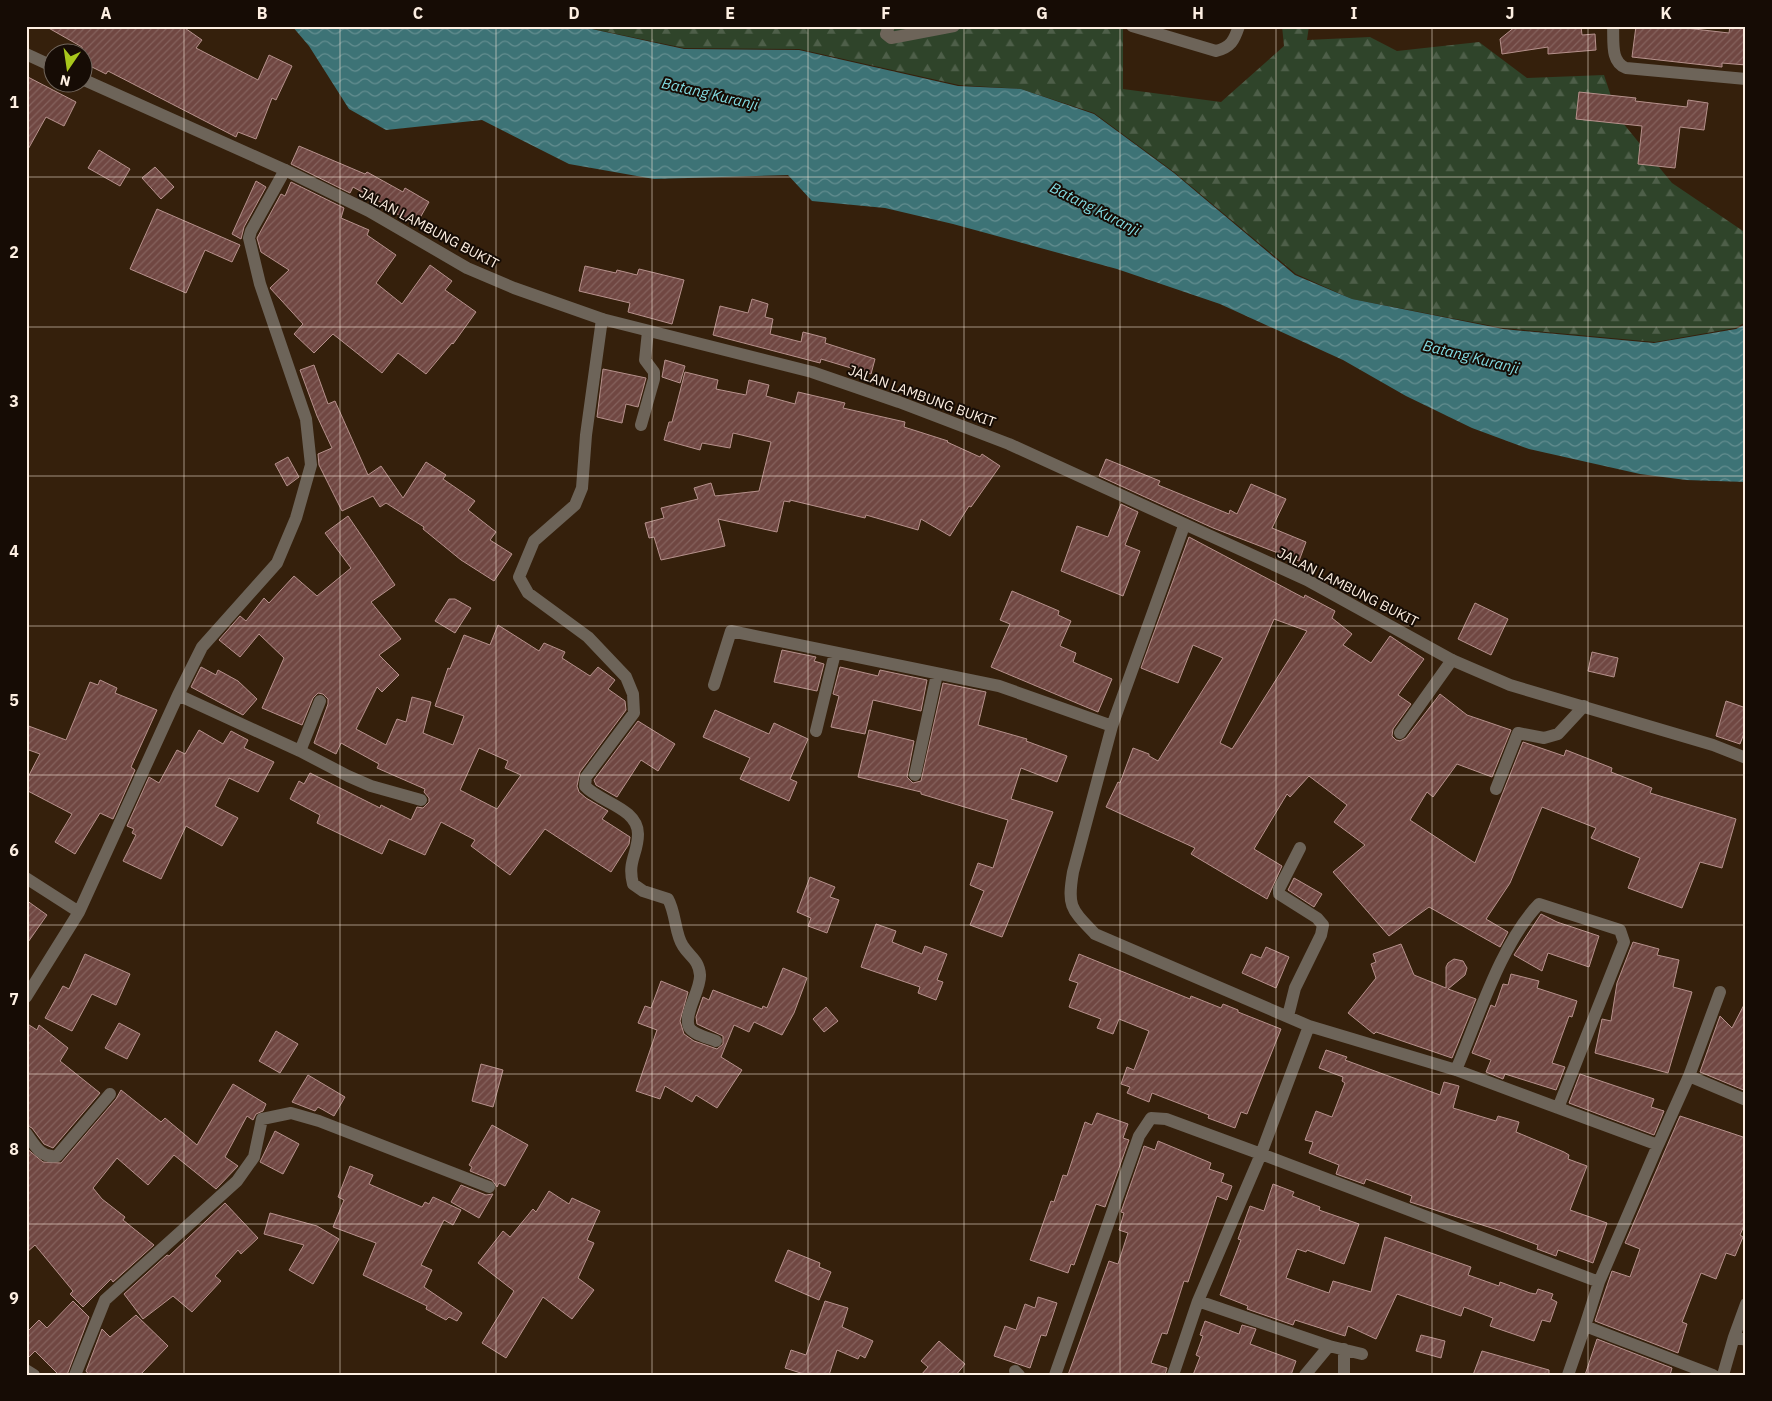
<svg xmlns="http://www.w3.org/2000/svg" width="1772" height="1401" font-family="'IBM Plex Sans',sans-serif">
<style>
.forest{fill:url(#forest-firs)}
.water{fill:url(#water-waves)}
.building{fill:url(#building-hatch);stroke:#b6918c;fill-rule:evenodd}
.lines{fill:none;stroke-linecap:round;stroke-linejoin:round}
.minor{stroke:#6d6459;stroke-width:12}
.tertiary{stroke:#6d6459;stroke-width:12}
.grid{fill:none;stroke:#fdefe2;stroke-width:1;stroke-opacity:0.55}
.labels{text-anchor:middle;stroke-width:4;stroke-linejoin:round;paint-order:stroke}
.street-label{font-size:14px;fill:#fdefe2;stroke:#160c05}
.water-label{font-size:15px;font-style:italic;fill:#82dce3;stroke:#160c05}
.neatline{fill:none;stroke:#fdefe2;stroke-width:2}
.grid-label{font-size:16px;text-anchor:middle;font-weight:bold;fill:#fdefe2}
</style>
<defs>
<pattern id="forest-firs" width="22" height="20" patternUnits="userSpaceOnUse" patternTransform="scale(1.25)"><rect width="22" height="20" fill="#2f442a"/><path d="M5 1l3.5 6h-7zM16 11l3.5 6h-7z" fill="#4e5f49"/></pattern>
<pattern id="water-waves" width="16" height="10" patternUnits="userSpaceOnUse" patternTransform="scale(1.25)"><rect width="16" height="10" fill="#3d7376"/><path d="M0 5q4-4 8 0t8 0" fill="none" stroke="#648e90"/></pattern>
<pattern id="building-hatch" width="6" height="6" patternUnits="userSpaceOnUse" patternTransform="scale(1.25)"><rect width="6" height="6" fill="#704742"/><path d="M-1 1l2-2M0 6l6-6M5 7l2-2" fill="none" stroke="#85625d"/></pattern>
</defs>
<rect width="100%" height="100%" fill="#35200c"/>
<path class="forest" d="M579,26H1123V89L1221,102L1284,46L1282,26H1309L1307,40L1370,37L1397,51L1479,42L1527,78L1604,75L1618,117L1672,183L1746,233V322L1735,328L1655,342L1503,328L1352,299L1296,274L1174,172L1094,113L1021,89L959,85L799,49L684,48Z"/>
<path class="water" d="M292,26H578L684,49L799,50L958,86L1021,89L1094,114L1174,173L1295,275L1352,299L1503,329L1654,343L1736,329L1746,324V482L1686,480L1640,474L1529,449L1472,428L1406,396L1343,360L1220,304L1117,269L953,224L885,208L812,201L788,175L654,179L569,164L482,120L386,130L349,109L309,46Z"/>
<path class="building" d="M45,26H182L202,40L196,48L258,80L269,55L292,66L276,100L272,98L256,139L238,132L236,137L108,71L106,74L82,62V47Z
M1516,26H1581L1582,35L1595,34L1596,50L1548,54V47L1502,54L1500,39Z
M1636,26H1668L1729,33L1730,26H1746V65L1722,63V67L1632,57Z
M26,76L76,102L64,126L46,117L26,153Z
M1579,92L1636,98L1635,101L1687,107L1688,100L1708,103L1704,130L1680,127L1675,168L1638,164L1642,126L1576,119Z
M299,146L365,174L367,172L403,192L405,188L429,202L416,225L392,211L393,209L353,187L350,193L291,164Z
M99,150L130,169L120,186L88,168Z
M155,167L174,187L161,199L142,178Z
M256,181L266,187L244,227L241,239L232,234Z
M291,182L344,208L341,218L369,230L367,235L396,255L376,283L402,304L430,265L452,281L445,290L476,312L453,344L452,343L426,374L398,353L382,373L333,334L314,353L294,334L303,324L270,288L289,270L261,252L257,238L281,194L285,196Z
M157,209L240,245L232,262L205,250L186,293L130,269Z
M585,266L616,273L617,270L637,275L639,269L684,280L672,324L628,312L630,303L579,291Z
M752,299L768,304L765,317L773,319L770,334L801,342L803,332L826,338L825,343L875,359L871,374L821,359L820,363L713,335L720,306L748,313Z
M665,360L685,366L680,383L662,377Z
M314,365L328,404L335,401L368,475L381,466L403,498L426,462L446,475L443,479L475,501L468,510L496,532L490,540L512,554L494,581L461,560L423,529L424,527L386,503L380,507L373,496L342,511L319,465L318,454L332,448L317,416L300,370Z
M603,369L646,378L638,407L626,404L622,423L597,417Z
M685,372L718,380L716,389L746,395L749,380L769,385L766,396L795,404L798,392L845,403L843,408L905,422L904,427L948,441L947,442L980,457L982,454L1000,466L971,507L969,506L950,536L921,519L918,530L866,515L865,518L790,500V502L784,501L777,532L718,519L725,546L661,560L654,537L649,538L645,523L664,518L661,508L698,499L694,488L711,483L715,496L759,491L771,442L733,433L730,448L702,443L700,450L664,440L669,422H672Z
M288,457L299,477L287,486L275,464Z
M1106,459L1160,481L1158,485L1229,514L1230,510L1237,514L1251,484L1286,499L1272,528L1306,542L1299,561L1213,528L1099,476Z
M1121,504L1138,512L1125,545L1140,551L1123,596L1061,571L1077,526L1108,537Z
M348,516L395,585L371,602L401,639L379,655L399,675L382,692L377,687L356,729L386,745L397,719L406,722L412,697L431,702L423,733L453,745L464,716L435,706L448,668L450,669L464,635L490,645L498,625L539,651L544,643L565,652L562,658L590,676L598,667L615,680L608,689L625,701L626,710L580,772L577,786L579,792L586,798L608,811L602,819L630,837L629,844L611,872L545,829L510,875L471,846L475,840L441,822L425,855L389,839L382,854L317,823L320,815L290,799L299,781L304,784L310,773L380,808L381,805L411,820L417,807L423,808L429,802V798L424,792L425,789L377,768L379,764L341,743L336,754L314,743L328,704V699L323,694L318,693L313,698L302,725L262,708L284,658L259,634L240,657L219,640L240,616L246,621L264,598L269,603L294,576L317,596L351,568L325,533ZM479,748L508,761L505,768L521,775L497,809L460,790Z
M1189,537L1304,598L1305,595L1335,611L1332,618L1352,634L1343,645L1371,663L1390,636L1424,659L1398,695L1411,704L1393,729L1392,736L1396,740L1400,741L1406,738L1440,694L1467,715L1511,730L1492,777L1457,764L1433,797L1427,792L1410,820L1475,863L1523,742L1564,756L1566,750L1612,768L1611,772L1652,788L1650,793L1736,819L1722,868L1700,862L1682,908L1628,888L1640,858L1591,838L1596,828L1542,807L1510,883L1486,919L1508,932L1500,947L1429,907L1389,936L1333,872L1365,845L1334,822L1347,805L1309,776L1290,797L1287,794L1254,849L1282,866L1267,899L1191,854L1195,848L1106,807L1118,782L1120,783L1133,748L1149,754V756L1158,761L1223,658L1193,645L1178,683L1141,668ZM1274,619L1307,631L1232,749L1220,743Z
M1012,591L1059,611L1058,615L1071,621L1060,646L1076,653L1073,662L1112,679L1098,712L991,667L1010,624L1000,620Z
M449,599H455L471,608L455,633L435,621Z
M1475,603L1508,619L1491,655L1458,639Z
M782,650L816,657L814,661L824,664L817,691L774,682Z
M1592,652L1618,658L1614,677L1588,671Z
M201,667L216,675L218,670L238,681L257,699L243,715L191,687Z
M840,667L878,676L880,670L927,680L921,711L873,700L865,734L831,727L839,696L833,694Z
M100,680L117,688L115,693L157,710L131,767L135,770L113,819L100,813L75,854L55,842L72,814L26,790V781L40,754L26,749V725L66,740L90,682L98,685Z
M943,683L986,692L978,725L1027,739L1026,741L1067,756L1057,782L1021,768L1011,799L1053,812L1002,937L970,925L984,891L970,885L978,863L993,868L1008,820L921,794V792L858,777L869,730L914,741L907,777L913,783L921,781Z
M1726,701L1746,708V728L1740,744L1716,736Z
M715,710L769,734L774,723L808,739L790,779L797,782L789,801L740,779L750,758L703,737Z
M638,721L675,744L658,771L641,760L617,797L596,785L594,780Z
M199,730L223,744L231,731L248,740L244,748L274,762L258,792L229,778L215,806L238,818L222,846L186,826L161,879L123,861L136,835L132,833L134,829L127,826L149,777L159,783L177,750L185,754Z
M810,877L835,887L830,897L839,900L827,933L808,926L811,918L797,912Z
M1294,878L1322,894L1314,907L1288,890Z
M26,900L47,915L26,945Z
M1541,914L1557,922L1599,936L1589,967L1548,953L1542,971L1514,955Z
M876,924L896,931L892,942L922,954L925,946L947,954L937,980L943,982L936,1000L918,993L920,987L861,967Z
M1633,942L1659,949L1657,955L1679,960L1673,987L1692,992L1668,1073L1595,1053L1602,1019L1611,1021L1617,983Z
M1401,944L1414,975L1446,988V967L1448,963L1454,959L1463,961L1467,968L1465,975L1448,989L1476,999L1452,1058L1376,1032L1374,1034L1348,1013L1376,978L1371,964L1376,962L1373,954Z
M1266,947L1289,957L1276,988L1242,973L1251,954L1261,958Z
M85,954L130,974L116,1005L92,994L72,1031L45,1018L63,986L69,989Z
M1079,954L1190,999L1191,996L1221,1008L1223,1004L1238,1010V1012L1281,1029L1247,1114L1241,1112L1235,1128L1208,1118L1209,1115L1152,1093L1149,1102L1127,1093L1130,1087L1121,1084L1127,1067L1134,1070L1149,1031L1119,1019L1113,1034L1097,1028L1101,1019L1069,1007L1078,983L1069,980Z
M783,968L807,978L794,1013L782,1035L754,1022L749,1032L734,1025L721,1057L742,1070L717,1108L696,1095L692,1102L665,1086L660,1099L636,1091L657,1030L638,1023L645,1006L651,1008L661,981L688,992L680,1021L684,1034L694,1041L717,1049L723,1044V1036L697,1024L696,1017L703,997L709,1000L713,990L762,1009L763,1006L767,1008Z
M1511,974L1539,981L1537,988L1577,1001L1572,1017L1569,1016L1552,1063L1565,1067L1556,1090L1505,1074L1503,1079L1486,1072L1491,1060L1472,1053L1491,1005L1495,1007L1503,984L1508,985Z
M1746,1001V1091L1700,1072L1720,1016L1732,1028Z
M826,1007L838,1021L824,1032L813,1019Z
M26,1023L37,1030L39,1025L68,1048L60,1061L100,1093L53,1148L44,1144L32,1128L26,1125Z
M119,1023L140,1034L127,1059L105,1048Z
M276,1031L298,1044L280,1073L259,1061Z
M1326,1050L1347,1057L1345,1060L1440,1095L1444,1082L1459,1086L1453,1108L1496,1121L1498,1116L1519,1122L1516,1132L1564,1152L1569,1155L1568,1159L1587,1166L1570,1210L1607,1223L1593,1263L1558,1250L1556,1256L1537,1249L1538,1245L1498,1230L1410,1202L1412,1196L1366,1179L1364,1184L1336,1174L1339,1165L1309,1153L1313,1142L1305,1140L1316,1111L1332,1117L1345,1083L1342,1081L1343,1077L1319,1068Z
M481,1064L503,1070L493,1107L472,1101Z
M1580,1074L1654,1099L1651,1107L1664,1111L1654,1135L1569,1103Z
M308,1075L345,1097L334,1116L318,1107L315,1111L292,1102Z
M233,1084L266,1104L263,1111L256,1114L253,1120L247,1116L225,1157L238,1166L216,1189L174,1155L148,1185L117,1158L93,1188L102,1199L125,1217L123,1220L154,1245L113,1282L111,1279L83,1307L70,1294L73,1291L35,1245L26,1253V1148L43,1162L61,1163L116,1099L121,1090L161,1122L165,1118L197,1145Z
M1097,1113L1128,1124L1123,1138L1129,1140L1105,1207L1096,1204L1074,1265L1071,1264L1068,1273L1030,1260L1051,1201L1054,1202L1063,1175L1067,1176L1085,1122L1092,1125Z
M1680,1116L1746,1138V1221L1740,1235L1743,1237L1735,1256L1726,1253L1716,1279L1701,1273L1682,1322L1687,1324L1678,1353L1595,1321L1612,1271L1630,1277L1640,1249L1625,1243Z
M492,1125L528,1145L505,1186L499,1183L497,1187L492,1180L470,1171L472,1167L469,1165Z
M275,1131L299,1144L283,1174L260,1162Z
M1158,1141L1211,1163L1209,1169L1224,1174L1221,1182L1232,1186L1227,1200L1217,1196L1188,1282L1184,1281L1167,1334L1162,1333L1151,1363L1167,1368L1165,1375H1068L1109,1261L1118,1264L1128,1233L1119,1230L1124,1213L1121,1212L1144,1146L1155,1150Z
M350,1166L373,1175L369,1184L422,1207L425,1202L429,1204L433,1197L461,1210L453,1225L444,1220L421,1265L432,1270L424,1287L462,1313L457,1321L449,1317L446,1320L426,1309L427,1306L363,1275L376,1243L333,1227L344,1200L338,1197Z
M1273,1184L1294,1192L1292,1196L1320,1207L1319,1210L1359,1224L1344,1264L1307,1250L1306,1252L1297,1249L1286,1278L1329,1293L1333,1281L1371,1292L1385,1237L1471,1267L1468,1275L1499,1286L1500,1282L1530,1293L1536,1294L1538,1289L1553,1294L1551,1299L1557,1302L1550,1322L1542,1320L1534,1341L1490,1326L1493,1318L1464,1307L1461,1316L1397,1294L1376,1339L1348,1326L1345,1336L1295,1320L1293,1325L1247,1309L1248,1306L1220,1295L1241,1240L1238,1239L1250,1206L1264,1211Z
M461,1185L486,1195L493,1194L479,1218L451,1202Z
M549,1191L569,1204L572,1198L600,1211L587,1240L594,1243L578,1278L594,1290L572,1319L543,1297L506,1358L482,1343L514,1291L478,1263L503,1231L510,1237L533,1209L536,1212Z
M225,1203L258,1238L241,1254L238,1250L215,1276L221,1281L192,1312L173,1296L143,1319L124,1294L167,1255L169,1256Z
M270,1213L317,1226L339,1239L313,1284L289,1270L304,1245L264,1234Z
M788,1250L820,1263L819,1267L831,1272L819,1300L775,1281Z
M1038,1297L1057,1303L1046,1336L1041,1335L1030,1368L994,1356L1005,1326L1016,1330L1025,1304L1035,1308Z
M73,1301L89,1317L67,1375H59L35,1351L26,1360V1333L39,1320L47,1328Z
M825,1301L848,1308L842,1327L873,1341L865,1358L860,1355L858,1359L837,1350L829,1375H807L785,1368L791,1350L806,1355Z
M136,1315L168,1346L140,1375H89L86,1371L102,1329L110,1337Z
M1205,1321L1239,1334L1242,1325L1256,1329L1250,1344L1296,1361L1291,1375H1193L1200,1357L1196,1355L1203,1336L1200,1335Z
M1421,1335L1445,1341L1441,1358L1416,1351Z
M1597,1339L1672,1368L1670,1375H1585Z
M939,1341L965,1364L956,1375H921L928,1367L921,1361Z
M1482,1351L1549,1370V1375H1473Z"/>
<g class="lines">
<path class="minor" d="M889,26L886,34L891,38L954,26
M1132,26L1216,51C1231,47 1234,41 1239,26
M1613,26C1614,41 1610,62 1626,68L1746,79
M602,319L586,435L582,488L575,505L534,541L519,577L528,593L588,637L626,677L633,694L634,713L586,777L585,786C599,802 638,808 638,834C638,854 627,861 633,884L643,891L668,899C676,913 675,935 683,946C690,957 699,960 700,975C701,990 683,1014 689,1027C692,1034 709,1038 716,1041
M641,425L654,379V372L645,360L648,331
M1184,526L1112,726L1073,872C1067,907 1071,909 1095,934L1309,1026L1456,1070L1658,1145L1689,1076L1746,1100
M714,685L731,631L999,686L1112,726
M178,695L300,751L348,776L371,786L421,800
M816,731L835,653
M1400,733L1452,660
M300,751L320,701
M915,775L937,674
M1496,789L1518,733L1544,738L1558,734L1584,706
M26,878L79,912
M26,997L79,912L178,695L202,647L277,563L296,518L311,465L306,419L260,284L249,238L251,231L285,170
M1288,1016L1295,988L1321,935L1323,925L1317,918L1279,894V889L1300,848
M1309,1026L1261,1154L1599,1282L1658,1145
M1456,1070C1478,1019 1501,943 1539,904L1620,930L1624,942L1558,1108
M1689,1076L1720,992
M26,1133C34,1144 41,1159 57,1156L110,1094
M1599,1282L1585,1326L1713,1375
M1198,1301L1329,1346L1362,1354
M1734,1337L1746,1340
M26,1370L34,1375
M1015,1371L1019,1375
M75,1375L105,1300L237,1181L254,1157L262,1119L291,1113L319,1121L489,1187
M1055,1375L1139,1136L1151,1118L1166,1119L1261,1154L1198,1301L1173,1375
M1305,1375L1329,1346
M1344,1375V1349
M1568,1375L1585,1326
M1723,1375L1734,1337L1746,1304"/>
<path class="tertiary" d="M26,54L52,66
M82,79L285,170L369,211L467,268L514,288L602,319L812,372L899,402L1009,444L1307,580L1452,660L1510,685L1713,745L1746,758"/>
</g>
<path class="grid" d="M184,26V1375M340,26V1375M496,26V1375M652,26V1375M808,26V1375M964,26V1375M1120,26V1375M1276,26V1375M1432,26V1375M1588,26V1375M26,177H1746M26,327H1746M26,476H1746M26,626H1746M26,775H1746M26,925H1746M26,1074H1746M26,1224H1746"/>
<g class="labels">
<g class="street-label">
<text transform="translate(429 228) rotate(28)" y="5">JALAN LAMBUNG BUKIT</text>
<text transform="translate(922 396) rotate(20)" y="5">JALAN LAMBUNG BUKIT</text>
<text transform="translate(1348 587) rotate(27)" y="5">JALAN LAMBUNG BUKIT</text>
</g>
<g class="water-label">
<text transform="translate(710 94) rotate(13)" y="5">Batang Kuranji</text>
<text transform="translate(1095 209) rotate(27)" y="5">Batang Kuranji</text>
<text transform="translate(1471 357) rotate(14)" y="5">Batang Kuranji</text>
</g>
</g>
<rect width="1772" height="1401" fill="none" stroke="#160c05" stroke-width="55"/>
<g transform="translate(68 68) rotate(193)"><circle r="24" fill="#160c05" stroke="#72675d"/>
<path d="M0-4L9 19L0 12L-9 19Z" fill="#a8c71c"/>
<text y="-8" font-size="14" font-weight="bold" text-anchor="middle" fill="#fdefe2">N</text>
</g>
<rect x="28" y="28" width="1716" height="1346" class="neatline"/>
<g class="grid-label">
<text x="106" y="19">A</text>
<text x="262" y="19">B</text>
<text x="418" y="19">C</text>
<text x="574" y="19">D</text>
<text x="730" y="19">E</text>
<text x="886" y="19">F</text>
<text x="1042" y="19">G</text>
<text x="1198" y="19">H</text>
<text x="1354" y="19">I</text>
<text x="1510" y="19">J</text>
<text x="1666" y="19">K</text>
<text x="14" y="108">1</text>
<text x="14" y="258">2</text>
<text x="14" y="407">3</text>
<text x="14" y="557">4</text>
<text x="14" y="706">5</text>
<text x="14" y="856">6</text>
<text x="14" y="1005">7</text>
<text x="14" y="1155">8</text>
<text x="14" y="1304">9</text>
</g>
</svg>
